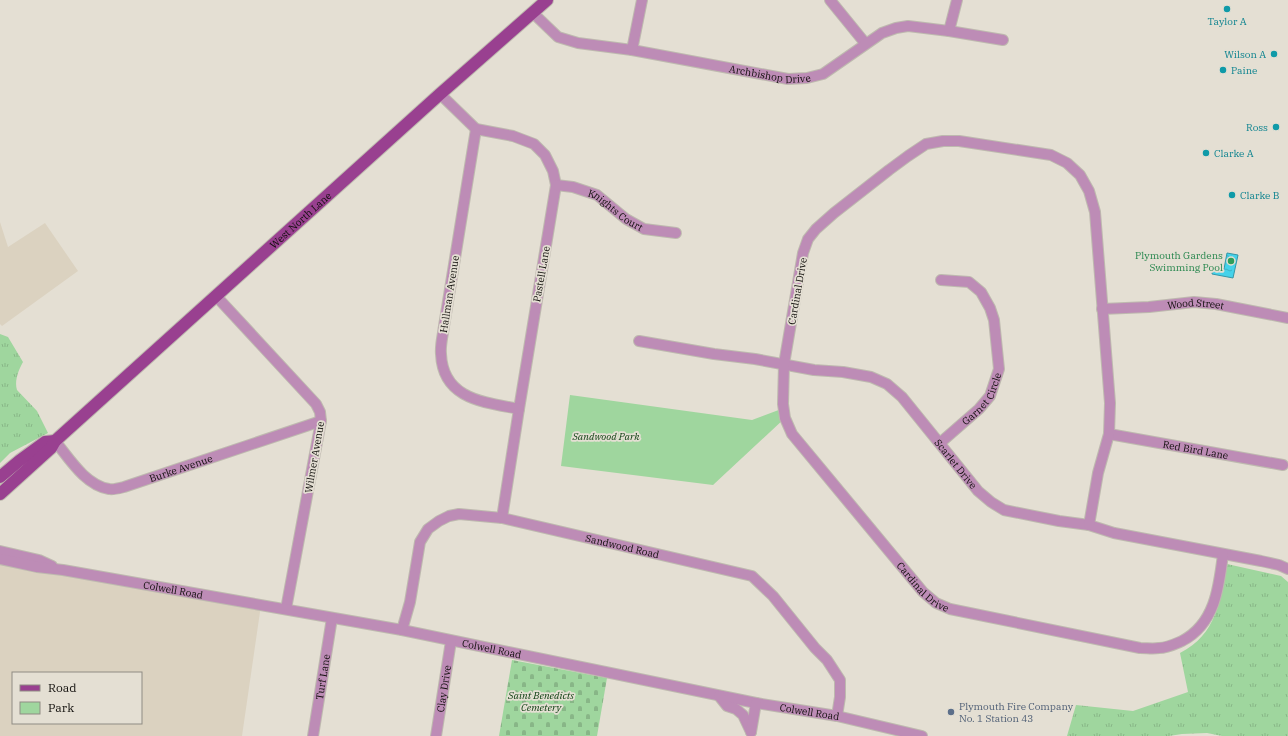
<svg xmlns="http://www.w3.org/2000/svg" width="1288" height="736" font-family="'IBM Plex Serif',serif">
<style>
.built{fill:#dbd2c0;fill-rule:evenodd}
.grass{fill:url(#grass-tufts)}
.cemetery{fill:url(#cemetery-stones)}
.park{fill:#9fd69e}
.water{fill:url(#water-ripples);stroke:#3597a7}
.lines{fill:none;stroke-linecap:round;stroke-linejoin:round}
.minor-casing{stroke:#beb9af;stroke-width:12}
.major-casing{stroke:#beb9af;stroke-width:14}
.minor{stroke:#bd8cb6;stroke-width:10}
.major{stroke:#994090;stroke-width:12}
.culture-dot{fill:#0f9aa8;stroke:#e4dfd3;stroke-width:1.5}
.leisure-dot{fill:#2e9e5b;stroke:#e4dfd3;stroke-width:1.5}
.service-dot{fill:#5c6f8a;stroke:#e4dfd3;stroke-width:1.5}
.labels{text-anchor:middle;stroke-width:3.5;stroke-linejoin:round;paint-order:stroke}
.culture-label{font-size:10px;fill:#0d838f;stroke:#e4dfd3;text-anchor:start}
.street-label{font-size:10px;fill:#100e0b;stroke:#e4dfd3}
.leisure-label{font-size:10px;fill:#27864d;stroke:#e4dfd3;text-anchor:end}
.park-label{font-size:10px;font-style:italic;fill:#073a0b;stroke:#e4dfd3}
.service-label{font-size:10px;fill:#4e5e75;stroke:#e4dfd3;text-anchor:start}
</style>
<defs>
<pattern id="grass-tufts" width="24" height="20" patternUnits="userSpaceOnUse"><rect width="24" height="20" fill="#9fd69e"/><path d="M3 7l-1-3M5 7V3M7 7l1-3M15 17l-1-3M17 17v-4M19 17l1-3" fill="none" stroke="#88b687"/></pattern>
<pattern id="cemetery-stones" width="16" height="16" patternUnits="userSpaceOnUse"><rect width="16" height="16" fill="#9fd69e"/><path d="M2 7V4a2 2 0 0 1 4 0v3zM10 15v-3a2 2 0 0 1 4 0v3z" fill="#88b687"/></pattern>
<pattern id="water-ripples" width="26" height="14" patternUnits="userSpaceOnUse"><rect width="26" height="14" fill="#45d2ea"/><path d="M2 4q2-2 4 0t4 0M15 11q2-2 4 0t4 0" fill="none" stroke="#3bb3c7"/></pattern>
</defs>
<rect width="100%" height="100%" fill="#e4dfd3"/>
<path class="built" d="M0,222L8,247L45,223L78,271L2,326L0,324Z
M0,559L261,605L242,736H0ZM13,673H141V723H13Z"/>
<path class="grass" d="M0,334L8,337L23,362C19,369 14,381 17,390L37,411L48,433L10,453L0,463Z
M1227,564L1281,576L1288,582V736H1222L1207,733L1182,734L1169,736H1067L1076,705L1133,711L1188,692L1180,653C1217,634 1220,601 1227,564Z"/>
<path class="cemetery" d="M512,660L607,678L597,736H499Z"/>
<path class="park" d="M570,395L752,420L784,408L785,418L713,485L561,466Z"/>
<path class="water" d="M1227,253L1238,255L1233,278L1212,274L1213,267L1224,269Z"/>
<g class="lines">
<defs>
<g id="minor">
<path d="M830,0L865,43"/>
<path id="s1" d="M533,13L558,37L578,43L632,50L788,79L807,78L823,74L882,33L896,28L908,26L949,31L1003,40"/>
<path d="M949,31L957,0"/>
<path d="M632,50L642,0"/>
<path d="M440,94L476,129L513,136L534,144L545,155L553,171L556,185L519,409L502,518"/>
<path d="M476,129L444,326C443,335 440,345 441,354C443,399 483,402 519,409"/>
<path id="s2" d="M556,185L573,187L597,195L626,219L644,229L676,233"/>
<path d="M216,296L316,404L320,412L321,421L286,609"/>
<path id="s3" d="M1102,309L1149,307L1194,302L1216,304L1288,318"/>
<path id="s4" d="M639,341L714,354L755,359L814,370L843,372L871,377L887,384L902,397L978,491L991,502L1004,510L1059,521L1089,525L1114,533L1261,561L1279,565L1288,569"/>
<path id="s5" d="M1109,434L1283,465"/>
<path id="s6" d="M55,441C69,458 85,485 109,489C113,490 120,488 124,487L321,421"/>
<path id="s7" d="M940,443L979,409L990,396L999,369L994,320L990,308L981,292L969,282L941,280"/>
<path id="s8" d="M1089,525L1098,473L1109,434L1110,403L1095,212L1089,191L1080,175L1067,163L1051,155L959,141H943L926,144L908,156L889,170L834,213L816,229L808,239L803,253L784,364L783,404L785,418L792,434L923,592L936,603L950,609L1140,648C1147,648 1153,649 1159,648C1167,648 1175,644 1182,641C1215,624 1219,587 1223,554"/>
<path d="M0,551L39,560L52,566"/>
<path id="s9" d="M0,559L37,567L63,570L402,630L756,703L837,716L922,736"/>
<path id="s10" d="M402,630L410,602L420,542L428,529L439,521L449,516L459,514L502,518L752,576L773,596L815,648L827,660L840,680V697L837,716"/>
<path d="M719,696L727,706L736,709L743,715L751,732"/>
<path d="M751,732L756,703"/>
<path id="s11" d="M313,736L332,618"/>
<path id="s12" d="M436,736L451,641"/>
</g>
<g id="major">
<path d="M0,477L19,461L45,442L55,441"/>
<path id="s13" d="M0,494L51,448L55,441L440,94L547,0"/>
</g>
</defs>
<use href="#minor" class="minor-casing"/>
<use href="#major" class="major-casing"/>
<use href="#minor" class="minor"/>
<use href="#major" class="major"/>
</g>
<g class="culture-dot">
<circle cx="1227" cy="9" r="4"/>
<circle cx="1274" cy="54" r="4"/>
<circle cx="1223" cy="70" r="4"/>
<circle cx="1276" cy="127" r="4"/>
<circle cx="1206" cy="153" r="4"/>
<circle cx="1232" cy="195" r="4"/>
</g>
<circle class="leisure-dot" cx="1231" cy="261" r="4"/>
<circle class="service-dot" cx="951" cy="712" r="4"/>
<g class="labels">
<g class="culture-label">
<text x="1227" y="25" text-anchor="middle">Taylor A</text>
<text x="1266" y="58" text-anchor="end">Wilson A</text>
<text x="1231" y="74">Paine</text>
<text x="1268" y="131" text-anchor="end">Ross</text>
<text x="1214" y="157">Clarke A</text>
<text x="1240" y="199">Clarke B</text>
</g>
<g class="street-label">
<text dy="4" stroke="none"><textPath href="#s1" startOffset="250">Archbishop Drive</textPath></text>
<text dy="4" stroke="none"><textPath href="#s2" startOffset="66">Knights Court</textPath></text>
<text dy="4" stroke="none"><textPath href="#s13" startOffset="407">West North Lane</textPath></text>
<text transform="translate(541 274) rotate(-80)" y="4">Pastell Lane</text>
<text transform="translate(797 291) rotate(-80)" y="4">Cardinal Drive</text>
<text transform="translate(449 294) rotate(-81)" y="4">Hallman Avenue</text>
<text dy="4" stroke="none"><textPath href="#s3" startOffset="94">Wood Street</textPath></text>
<text dy="4" stroke="none"><textPath href="#s7" startOffset="62">Garnet Circle</textPath></text>
<text dy="4" stroke="none"><textPath href="#s5" startOffset="88">Red Bird Lane</textPath></text>
<text transform="translate(314 457) rotate(-80)" y="4">Wilmer Avenue</text>
<text dy="4" stroke="none"><textPath href="#s4" startOffset="358">Scarlet Drive</textPath></text>
<text dy="4" stroke="none"><textPath href="#s6" startOffset="149">Burke Avenue</textPath></text>
<text dy="4" stroke="none"><textPath href="#s10" startOffset="307">Sandwood Road</textPath></text>
<text dy="4" stroke="none"><textPath href="#s8" startOffset="1071">Cardinal Drive</textPath></text>
<text dy="4" stroke="none"><textPath href="#s9" startOffset="176">Colwell Road</textPath></text>
<text dy="4" stroke="none"><textPath href="#s9" startOffset="500">Colwell Road</textPath></text>
<text dy="4" stroke="none"><textPath href="#s11" startOffset="60">Turf Lane</textPath></text>
<text dy="4" stroke="none"><textPath href="#s12" startOffset="48">Clay Drive</textPath></text>
<text dy="4" stroke="none"><textPath href="#s9" startOffset="824">Colwell Road</textPath></text>
</g>
<g class="leisure-label">
<text x="1223" y="259">Plymouth Gardens<tspan x="1223" dy="12">Swimming Pool</tspan></text>
</g>
<g class="park-label">
<text x="606" y="440">Sandwood Park</text>
<text x="541" y="699">Saint Benedicts<tspan x="541" dy="12">Cemetery</tspan></text>
</g>
<g class="service-label">
<text x="959" y="710">Plymouth Fire Company<tspan x="959" dy="12">No. 1 Station 43</tspan></text>
</g>
</g>
<rect x="12" y="672" width="130" height="52" fill="#e4dfd3" stroke="#8f8b83"/>
<rect x="20" y="685" width="20" height="6" fill="#994090" stroke="#8f8b83"/>
<text x="48" y="692" font-size="12" fill="#100e0b">Road</text>
<rect x="20" y="702" width="20" height="12" fill="#9fd69e" stroke="#8f8b83"/>
<text x="48" y="712" font-size="12" fill="#100e0b">Park</text>
</svg>
